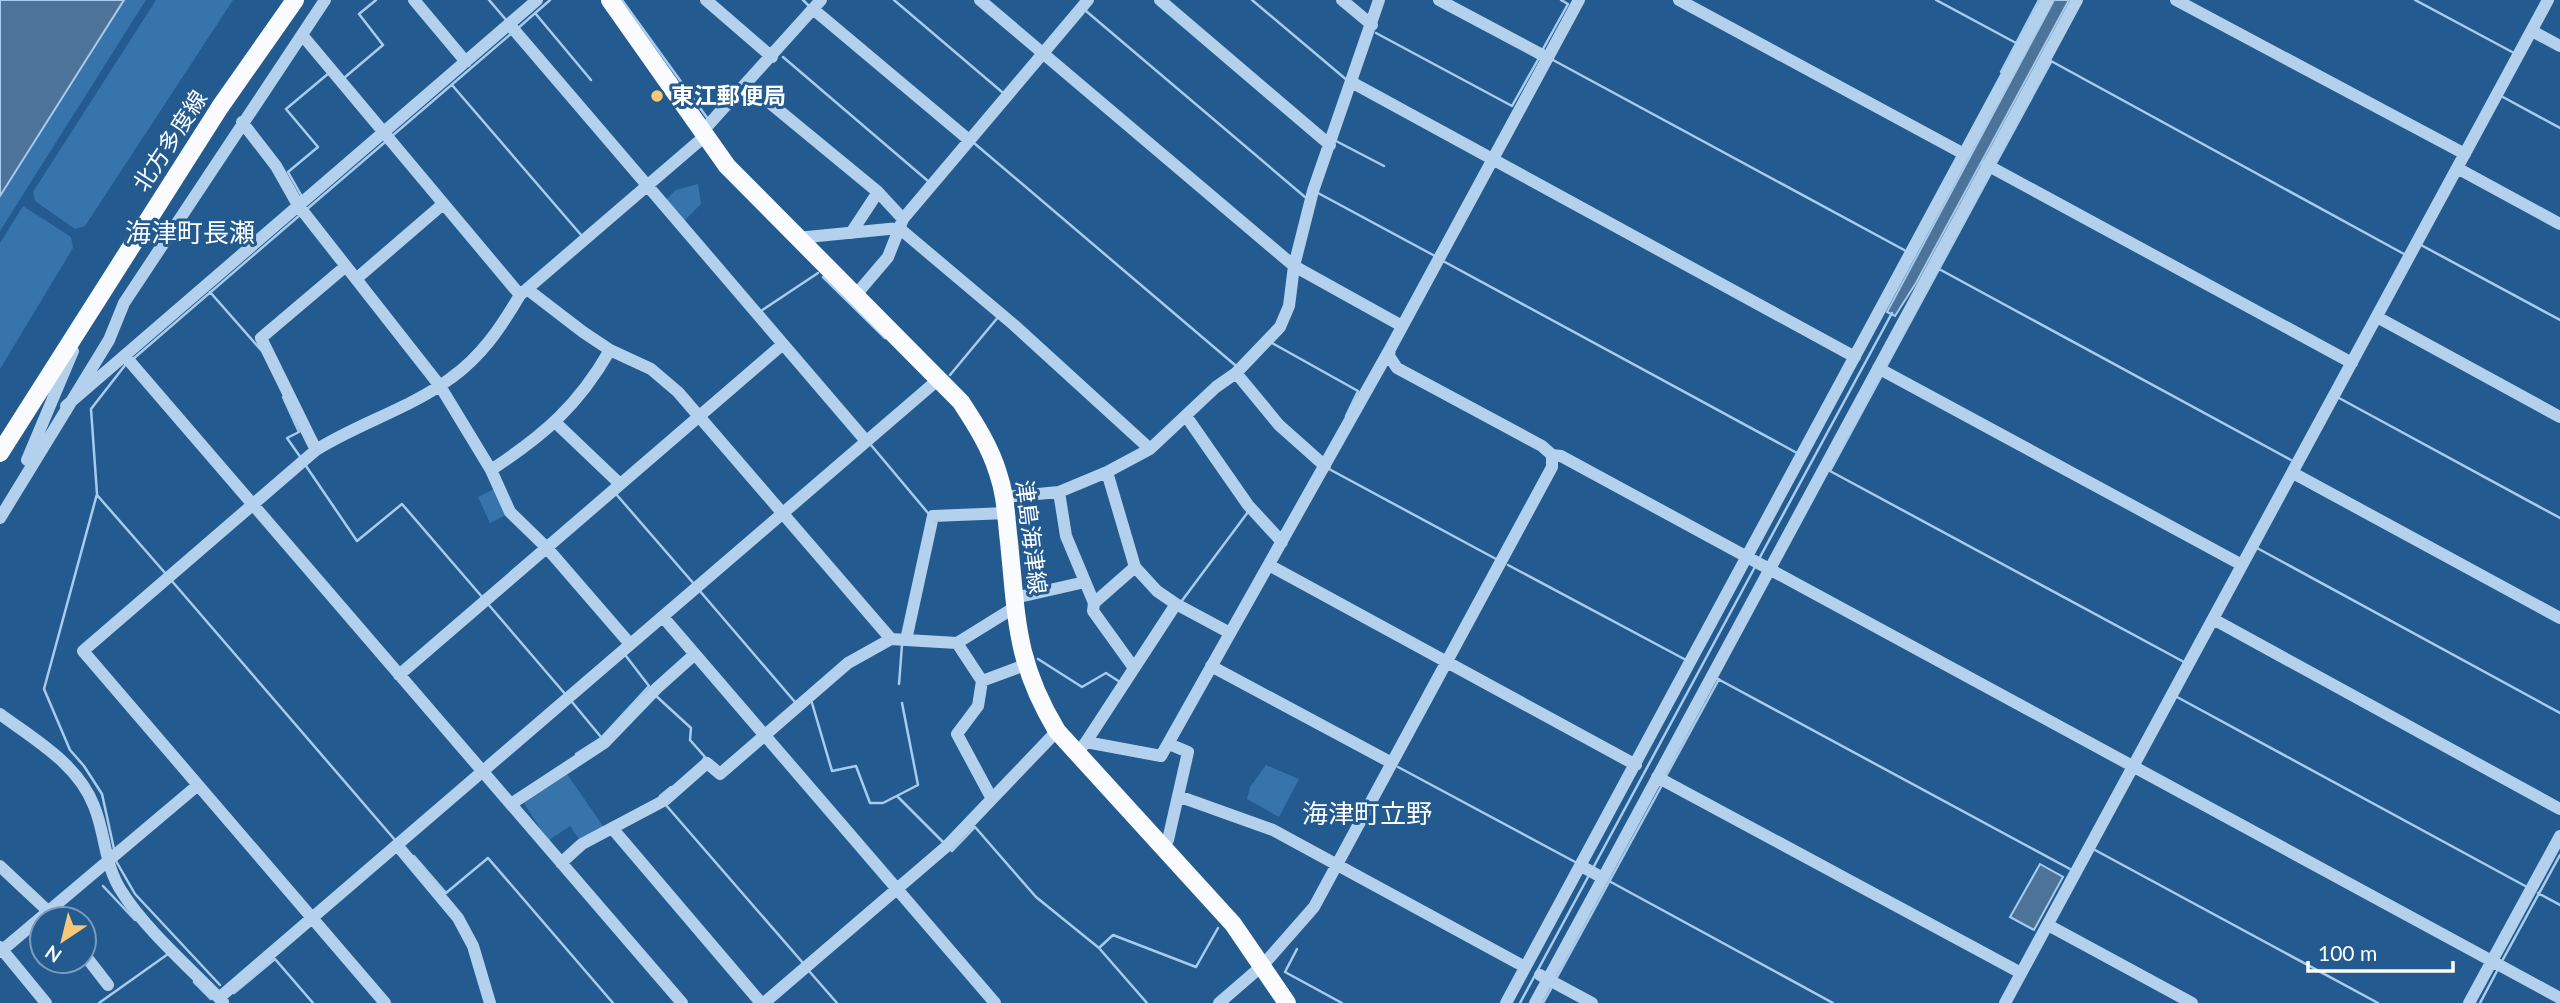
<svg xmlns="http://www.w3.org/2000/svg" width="2560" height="1003" font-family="Lato,'Noto Sans JP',sans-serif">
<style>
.green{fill:#3774ac}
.water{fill:#4e7399;stroke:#a8cced;stroke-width:2}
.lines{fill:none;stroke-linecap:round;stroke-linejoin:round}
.stream{stroke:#a8cced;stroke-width:2.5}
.minor{stroke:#b3d1ec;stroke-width:12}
.major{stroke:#f9fbff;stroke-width:18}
.poi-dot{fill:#f7c976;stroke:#235a8f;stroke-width:2.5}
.labels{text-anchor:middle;stroke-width:6;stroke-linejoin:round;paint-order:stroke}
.poi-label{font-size:23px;font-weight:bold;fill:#fff;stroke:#235a8f;text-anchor:start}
.street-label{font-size:23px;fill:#fff;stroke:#235a8f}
.quarter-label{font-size:26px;fill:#fff;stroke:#235a8f}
</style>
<rect width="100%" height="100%" fill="#235a8f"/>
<path class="green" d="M124,0H146L0,231V196Z
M156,0H233L85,226L75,229L35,201L33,192Z
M698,184L701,204L683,222L665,200L676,190Z
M23,206L71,237L73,248L0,369V243Z
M494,489L506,515L490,523L478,497Z
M1266,765L1299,779L1279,817L1247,799L1250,787Z
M565,771L605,829L581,842L570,826L548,841L522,800Z"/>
<path class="water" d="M0,0H124L0,196Z
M2054,0H2069L1916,283L1895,316L1887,312Z
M2040,864L2063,877L2034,930L2010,917Z"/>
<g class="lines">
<path class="stream" d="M489,0L507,21
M622,0L708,119
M803,0L808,5
M894,0L1002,92
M1252,0L1348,81
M1936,0L2016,43
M2415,0L2514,53
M1086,11L1305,197
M535,13L591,80
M517,29L550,0
M1376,33L1512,106L1539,58
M1543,49L1568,4L1561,0
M783,57L928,181
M1553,60L1906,251
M2051,61L2404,254
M2001,72L2039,0
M344,78L383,45L359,14L376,0
M452,85L582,236
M2501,96L2560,128
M392,136L512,33
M1336,141L1384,166
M974,143L1235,365
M1995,165L2051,62
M1318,193L1435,256
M301,195L288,172L318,147L286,109L329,73
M307,209L384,143
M2421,245L2560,320
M1443,261L1797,453
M1939,269L2291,460
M823,277L885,338
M210,292L261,350
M761,311L818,273
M1272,343L1358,391L1346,416
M133,359L300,215
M1886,367L1991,173
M950,375L999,316
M1882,375L1830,471L2184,662
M283,397L299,432L287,438L301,458
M2339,398L2560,518
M871,445L928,513
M306,466L357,541L402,504L483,598
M1329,469L1496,559
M616,494L694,584
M97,495L166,574
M2257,548L2560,713
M1759,559L1892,313
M1508,565L1686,660
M171,580L395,840
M699,590L795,702
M1181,602L1248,512
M488,604L566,695
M1038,659L1082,687L1106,673L1120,682
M1716,678L2070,869
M899,684L902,645
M655,695L691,728L690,740L705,757L703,760
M2177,697L2527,887
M572,702L601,737
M812,703L832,771L856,766L870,803H883L918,785L902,703
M576,754L601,738L649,686L626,656
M1398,767L1577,863
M1666,776L1719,679
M660,796L671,787
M897,796L943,842
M665,804L803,963
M114,849L102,794L84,766L70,750L44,689L97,494L91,409L126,364
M950,849L952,851L975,827L1036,897L1099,948L1147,1003
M2095,850L2378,1003
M414,856L446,893L488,858L613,1003
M116,861L135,894L220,985
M1593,868L1756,565
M1609,881L1833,1003
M103,886L135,920
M2538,893L2560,905
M1100,947L1113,935L1196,967L1218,928
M1297,949L1285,972L1342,1003
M2501,963L2560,855
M809,971L837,1003
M1556,979L1662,785
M194,982L211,999
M234,993L275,959L313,1003
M99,1003L168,954
M1520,1003L1588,877
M1543,1003L1552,987
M2480,1003L2498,969"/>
<path class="minor" d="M414,0L466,62
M706,0L772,57
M980,0L1294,266L1402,326
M1160,0L1330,145
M1342,0L1372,25
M1439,0L1548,58
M1679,0L1964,154
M2176,0L2465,154
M813,9L969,140
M509,24L866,441
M2532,31L2560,46
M303,36L520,295
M1353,83L1855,357
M748,85L878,192L903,219
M242,122L276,166L298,205L440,386L491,470L510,512L547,548L630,644
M702,132L821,0
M1987,165L2352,363
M2457,168L2560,224
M851,233L878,192
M797,238L899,228L1014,325L1150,449
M356,279L443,204
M527,289L583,332L610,350L651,369L678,392L891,639
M854,297L888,257L903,219L1088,0
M2377,317L2560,417
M125,356L682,1003
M1878,368L2242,565
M1236,373L1279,425L1325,466
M66,406L537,0
M1186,416L1248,505L1282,542
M556,423L620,484
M316,450L261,338L346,266
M1552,455L1561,456L2560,998
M27,460L73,351
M491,470C544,435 578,406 610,350
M1107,472L1135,567L1157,591L1176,604
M2293,473L2560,618
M1059,492L1066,536L1094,603L1093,611L1134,668
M1004,497L1059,492L1107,472L1150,449L1216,387L1236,373L1280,327L1289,306L1294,266L1313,191L1379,0
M0,518L109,340L124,303L325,0
M1269,565L1636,765
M1014,598L1085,582
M1094,603L1135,567
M663,617L995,1003
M2213,619L2560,809
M906,640L957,643L1015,607
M957,643L982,681L1025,665
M1211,666L1392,763
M399,675L783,344
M982,681L978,706L957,734L992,799
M0,714C35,740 78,764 94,806C106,835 104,865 122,892C145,929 192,970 223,1002
M1086,742L1176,604L1230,633
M1077,753L1086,742L1161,756L1390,349L1579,0
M1657,777L2021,973
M1178,796L1273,830L1525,967
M511,804L604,743L657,688L695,654
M612,828L761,1003
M397,845L458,918L473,946L490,1003
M1163,845L1168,840L1188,752L1169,744
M561,863L582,844L665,800L707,763L720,774L848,663L891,639L906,640L933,516L1007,513
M0,866L49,912
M1603,878L2077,0
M2048,925L2192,1003
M0,947L46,1003
M0,952L198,785
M84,954L108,985
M1540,975L1592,1003
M219,998L940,378
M385,1003L83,651L316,450C359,423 411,408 451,378C482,356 501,327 520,295L705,136
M764,1003L947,846L1057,731
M1219,1003L1263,965L1314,907L1552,467V455L1542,446L1397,368L1389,356L1390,349
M1506,1003L2047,0
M1535,1003L1603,878L1581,866
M2005,1003L2548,0
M2469,1003L2560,836"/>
<path class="major" d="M610,0L727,166L961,402C976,425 990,447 998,473C1006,496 1006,518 1009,542C1017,619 1015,661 1057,731L1233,924L1287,1003
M0,453L220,107L295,0"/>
</g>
<circle class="poi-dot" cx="657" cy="96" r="7"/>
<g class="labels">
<g class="poi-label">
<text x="671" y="104">東江郵便局</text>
</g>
<g class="street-label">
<text transform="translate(170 141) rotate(-57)" y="8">北方多度線</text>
<text transform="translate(1031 537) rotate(83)" y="8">津島海津線</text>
</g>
<g class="quarter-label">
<text x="190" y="242">海津町長瀬</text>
<text x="1367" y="823">海津町立野</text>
</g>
</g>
<g transform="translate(63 940) rotate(215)"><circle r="33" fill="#235a8f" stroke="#7b9cbc" stroke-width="2"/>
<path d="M0-5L12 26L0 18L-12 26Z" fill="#f7c976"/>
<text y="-10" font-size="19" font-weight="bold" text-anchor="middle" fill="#ffffff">N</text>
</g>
<path d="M2308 961v10h145v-10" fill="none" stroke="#ffffff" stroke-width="3.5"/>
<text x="2318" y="961" font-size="21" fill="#ffffff" stroke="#235a8f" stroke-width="5" paint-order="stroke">100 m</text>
</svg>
